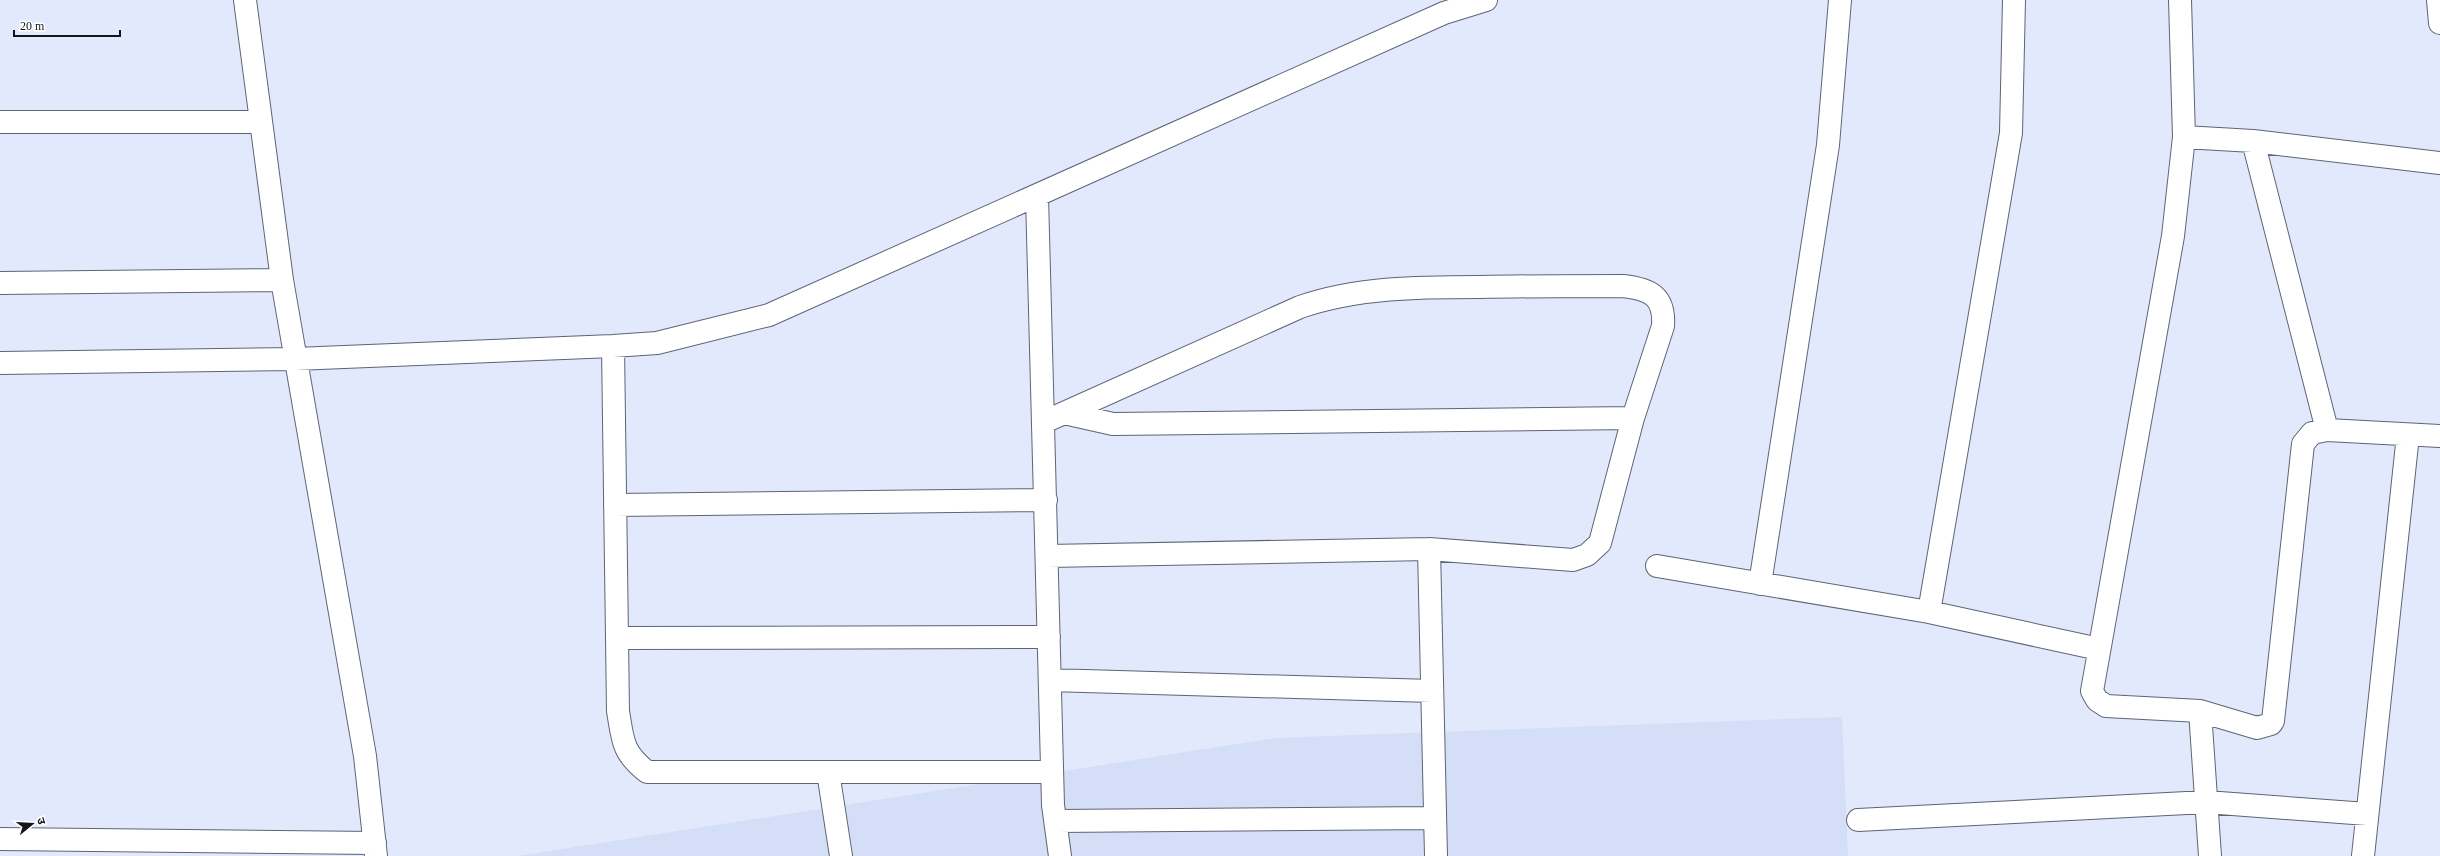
<svg xmlns="http://www.w3.org/2000/svg" width="2440" height="856" font-family="'Times New Roman','Noto Sans Devanagari',serif">
<style>
.built{fill:#d4def7}
.lines{fill:none;stroke-linecap:round;stroke-linejoin:round}
.minor-casing{stroke:#5e6474;stroke-width:24}
.minor{stroke:#fff;stroke-width:22}
</style>
<rect width="100%" height="100%" fill="#e2e9fc"/>
<path class="built" d="M1842,717L1848,856H517L1276,738Z"/>
<g class="lines">
<defs>
<path id="minor" d="M245,0L282,280L365,756L376,856
M2180,0L2184,137L2173,236L2092,691L2097,700L2106,706L2200,711L2257,728L2271,724L2273,721L2303,444L2312,433L2327,430L2440,436
M2438,0L2440,23
M0,122H261
M2184,137L2253,141L2440,163
M2253,141L2327,430
M1037,196L1053,805L1060,856
M0,283L282,280
M613,346L618,711C623,741 622,752 647,772H1052
M0,363L295,359L613,346L657,343L769,315L1444,13L1486,0
M1064,413L1113,424L1633,418
M1044,422L1300,307C1358,287 1420,287 1480,287C1528,286 1575,286 1623,286C1650,289 1665,296 1663,326L1633,418L1600,543L1587,555L1573,560L1429,549L1047,556
M615,505L1046,500
M1429,549L1436,856
M1657,566L1929,612L2099,649
M1760,584L1828,145L1840,0
M1929,612L2011,133L2014,0
M617,638L1049,637
M1050,680L1432,691
M2200,711L2210,856
M828,772L841,856
M1858,820L2206,802L2367,814
M1056,821L1435,818
M0,839L375,843
M2363,856L2408,435"/>
</defs>
<use href="#minor" class="minor-casing"/>
<use href="#minor" class="minor"/>
</g>
<g transform="translate(32 824) rotate(72)" stroke="#ffffff" stroke-width="3" paint-order="stroke">
<path d="M0-3L7 15L0 10L-7 15Z" fill="#13151c"/>
<text y="-6" font-size="11" font-weight="bold" text-anchor="middle" fill="#13151c">उ</text>
</g>
<path d="M14 30v6h106v-6" fill="none" stroke="#13151c" stroke-width="2"/>
<text x="20" y="30" font-size="12" fill="#13151c" stroke="#ffffff" stroke-width="3" paint-order="stroke">20 m</text>
</svg>
